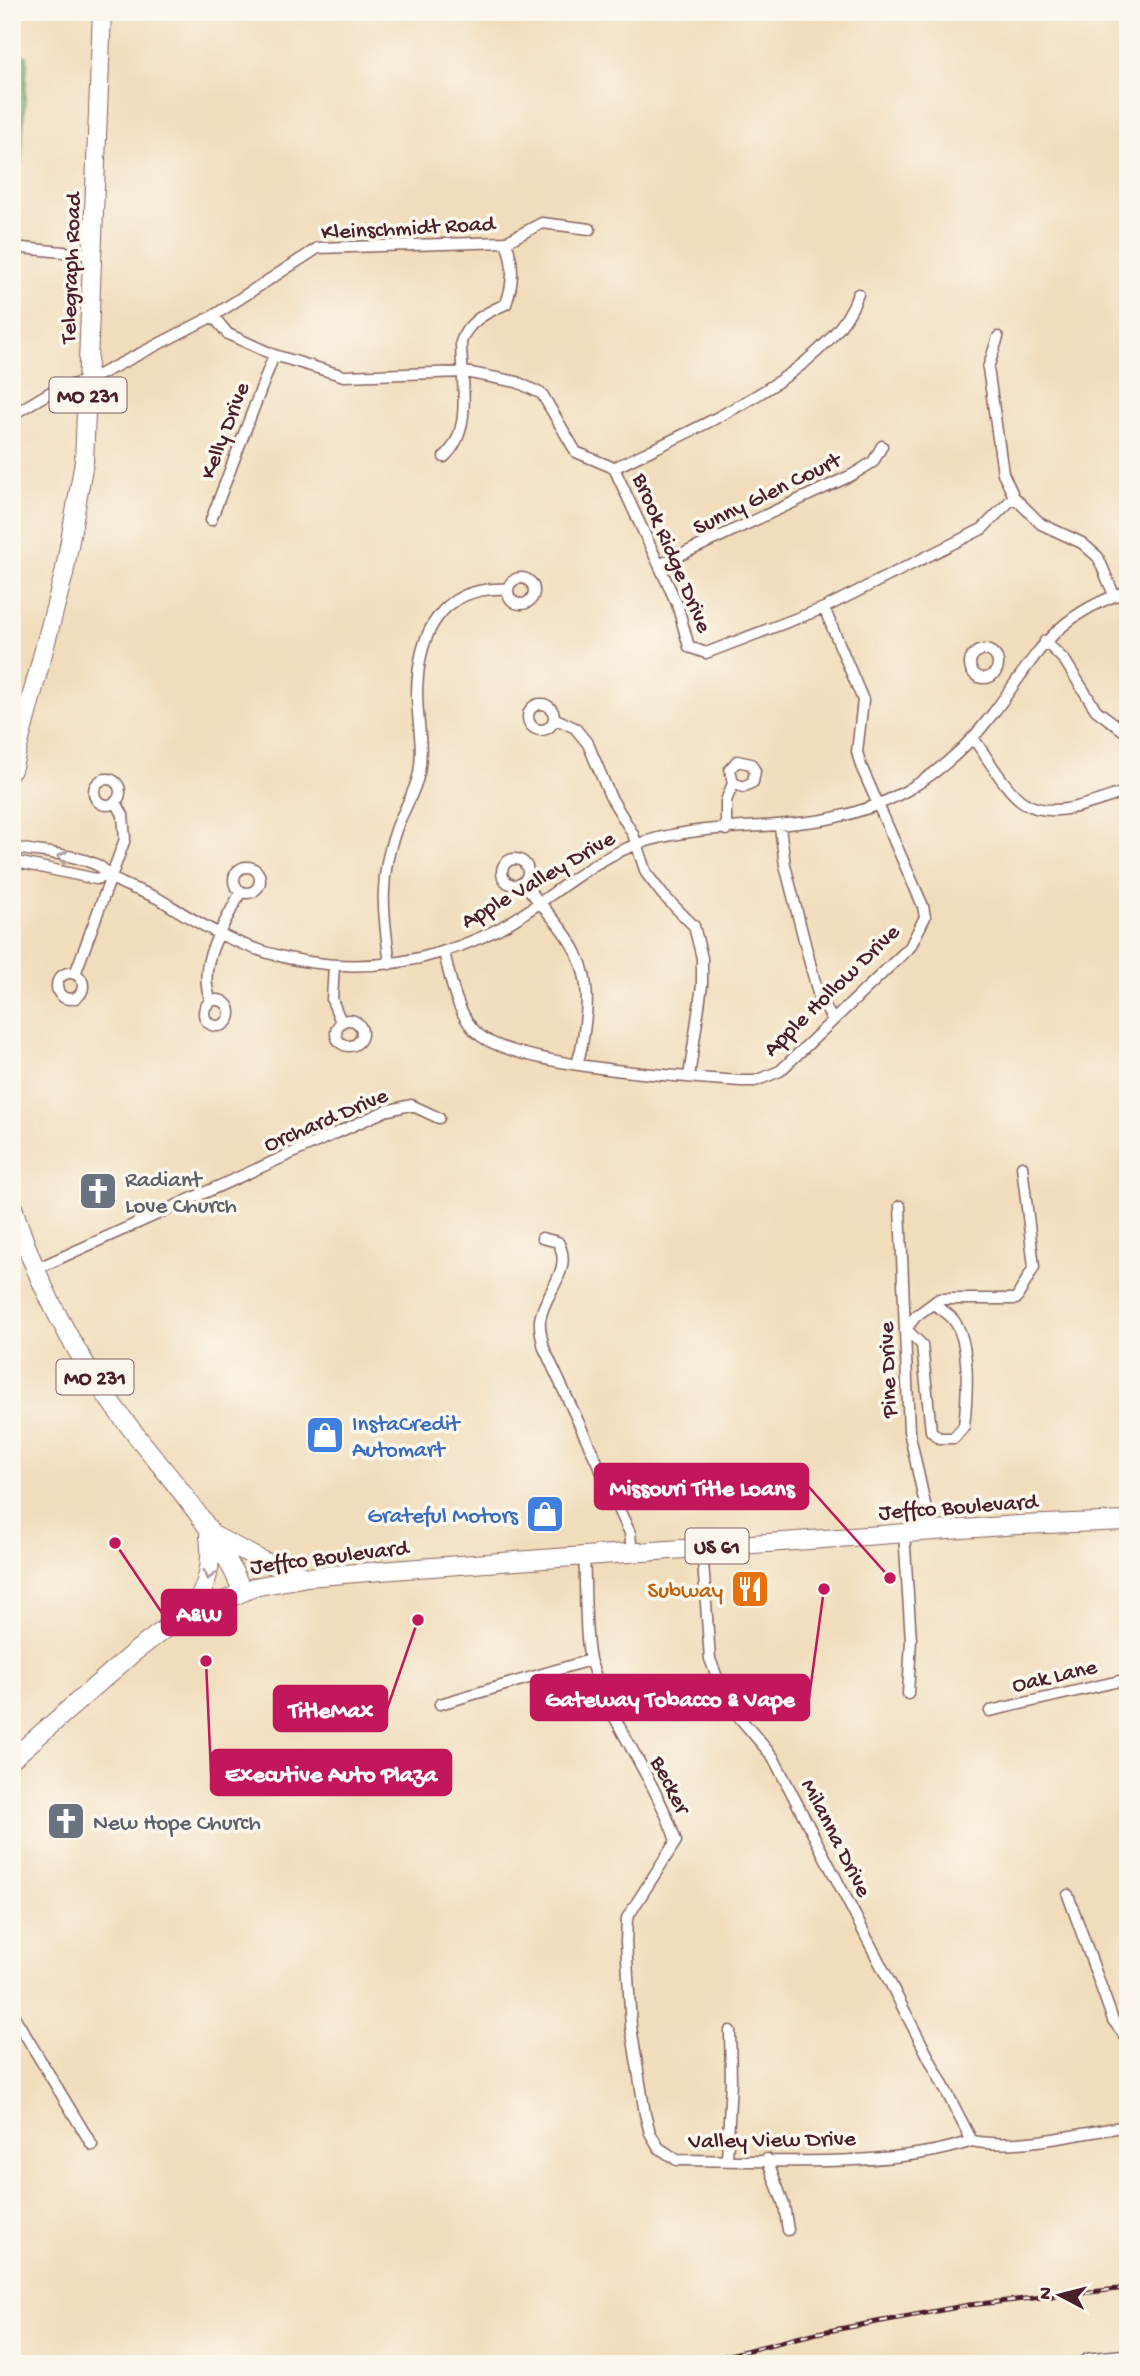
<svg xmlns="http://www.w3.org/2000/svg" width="1140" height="2376" font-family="'Gochi Hand',sans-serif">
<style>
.green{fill:#7bc785;stroke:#627358;stroke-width:2}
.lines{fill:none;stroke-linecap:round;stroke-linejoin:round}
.street-casing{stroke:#84625e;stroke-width:13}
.primary-casing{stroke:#84625e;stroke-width:20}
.highway-casing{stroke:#84625e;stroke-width:24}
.street{stroke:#fff;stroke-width:10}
.primary{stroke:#fff;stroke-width:18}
.highway{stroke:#fff;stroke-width:21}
.rail-casing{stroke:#4a1f2b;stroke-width:5}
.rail{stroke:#fbf7ec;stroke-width:2.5;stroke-dasharray:8;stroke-linecap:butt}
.oneway{stroke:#ae9aa0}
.labels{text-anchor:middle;stroke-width:7;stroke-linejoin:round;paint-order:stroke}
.shield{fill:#fbf7ec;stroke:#7f6065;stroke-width:2}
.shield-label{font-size:21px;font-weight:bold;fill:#4a1f2b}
.street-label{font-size:23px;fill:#4a1f2b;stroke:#fbf7ec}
.worship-label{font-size:23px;fill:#5b616d;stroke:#fbf7ec;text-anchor:start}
.shop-label{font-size:23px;fill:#366cbe;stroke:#fbf7ec;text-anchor:start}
.food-label{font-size:23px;fill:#c56008;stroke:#fbf7ec;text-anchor:end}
.leader{fill:none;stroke:#c2185b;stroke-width:2.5}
.callout-dot{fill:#c2185b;stroke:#fbf7ec;stroke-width:2.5}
.callout{fill:#c2185b;stroke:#c2185b;stroke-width:2.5}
.callout-label{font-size:24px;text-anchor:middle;font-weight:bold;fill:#fff}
</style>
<rect width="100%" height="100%" fill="#fbf7ec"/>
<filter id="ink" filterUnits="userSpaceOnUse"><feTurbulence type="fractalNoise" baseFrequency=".0143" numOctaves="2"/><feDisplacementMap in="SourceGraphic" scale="14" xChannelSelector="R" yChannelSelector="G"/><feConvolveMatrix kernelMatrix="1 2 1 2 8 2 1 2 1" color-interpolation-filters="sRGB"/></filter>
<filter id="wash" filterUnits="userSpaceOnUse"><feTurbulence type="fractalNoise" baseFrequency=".00686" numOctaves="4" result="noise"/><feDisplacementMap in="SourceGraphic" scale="28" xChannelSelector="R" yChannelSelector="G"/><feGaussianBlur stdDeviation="1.57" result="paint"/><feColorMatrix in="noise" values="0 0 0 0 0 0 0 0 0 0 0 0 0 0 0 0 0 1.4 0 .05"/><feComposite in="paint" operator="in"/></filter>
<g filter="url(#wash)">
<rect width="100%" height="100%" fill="#f1ddbc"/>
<path class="green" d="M12,54L27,56L21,163L12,162Z"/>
</g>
<g filter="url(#ink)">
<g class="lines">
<defs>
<path id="street" d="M12,247L94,255
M213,316L228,334L274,355L344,376L465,372L517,382L542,394L576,452L614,468L677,604L689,647L706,653L824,608L982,529L1014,497
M998,337L988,368L1003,473L1014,497L1041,524L1082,543L1098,557L1114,595
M12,415L54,390L89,380L213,316L318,248L506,242L542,223L590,229
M444,457C474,431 461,378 461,342C467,322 487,312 506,304C514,281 514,264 506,242
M614,468C686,432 832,374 858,294
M211,520L274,355
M659,565L852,475L873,462L882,446
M508 591a13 13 0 1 1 26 0a13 13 0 1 1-26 0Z
M1045,641L1065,661L1096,710L1128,734
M970 664a14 14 0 1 1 28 0a14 14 0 1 1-28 0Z
M528 717a13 13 0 1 1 26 0a13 13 0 1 1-26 0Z
M554,718L575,728L588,744L610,796L633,834L646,873L663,895L694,926L702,958V985L689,1077
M973,738C986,755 1006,791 1023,802C1053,822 1097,800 1128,791
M94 792a13 13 0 1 1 26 0a13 13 0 1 1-26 0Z
M780,827L785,865L812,971L819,997L833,1020
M726,830V801L733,783L730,769L737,761L751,764L755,771L753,782L743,787L733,783
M12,847C39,853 74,853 99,866C103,868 105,872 108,875C121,886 144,891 159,899C179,911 199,924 220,934C288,968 369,975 442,952C468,944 494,933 517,918C561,890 596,856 647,841C738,815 816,841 906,791C939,772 968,746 991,716C1037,656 1050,617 1128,591
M502 872a13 13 0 1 1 26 0a13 13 0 1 1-26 0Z
M12,861L96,879L108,875
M234 880a13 13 0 1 1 26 0a13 13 0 1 1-26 0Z
M523,882C558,928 593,951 586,1015C584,1031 583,1048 577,1063
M444,952C450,978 456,1011 475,1031C507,1067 687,1077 740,1081H755L780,1071L910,947L925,917L923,906L861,766L857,752L863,700L824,608
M390,964C383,913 378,877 397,827C404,809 415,792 419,773C424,746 417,721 417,693C418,634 440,585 508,589
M334,965L332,1000L341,1022
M57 986a13 13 0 1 1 26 0a13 13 0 1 1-26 0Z
M75,974L125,839L123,815L116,802
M204 1013a13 13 0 1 1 26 0a13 13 0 1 1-26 0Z
M211,1001C195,963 225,925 241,891
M336 1033a13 13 0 1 1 26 0a13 13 0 1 1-26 0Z
M900,1206L909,1431L926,1509L927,1531
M542,1238L558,1242C574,1271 544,1292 540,1320C539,1329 542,1339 544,1348L630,1533L632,1553
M36,1269L385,1111L411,1105L439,1118
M933,1304C939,1308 946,1312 951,1317C972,1338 967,1399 964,1426L954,1438H939L931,1431L922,1345L906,1329L916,1316L939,1299H1016L1034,1267L1022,1166
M904,1533L911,1640L908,1694
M702,1548L710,1659L727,1703L773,1757L972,2141
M584,1556C586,1581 584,1642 591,1663C612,1726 655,1778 676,1841L627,1918L626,1942L631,2027L645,2114L650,2133L659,2148L677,2160C762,2160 893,2169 972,2141
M440,1704L590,1660
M990,1711L1128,1679
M1068,1895L1113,2020L1128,2040
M12,2013L92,2145
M972,2141C1018,2150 1080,2133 1128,2126
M767,2159L784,2205L788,2230
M727,2160L731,2081L730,2031"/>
<path id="primary" d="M12,770L64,574L84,462L102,12
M12,1204C34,1277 71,1347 115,1408C156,1463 217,1526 242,1591
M215,1536L263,1561L304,1576
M191,1613C207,1586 213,1567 209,1536
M12,1759L133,1653L170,1625L254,1587L307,1577L418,1568L1018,1525L1128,1521"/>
<path id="highway" d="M1090,2364L1128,2360"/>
</defs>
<use href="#street" class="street-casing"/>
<use href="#primary" class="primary-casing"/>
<use href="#highway" class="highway-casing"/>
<use href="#street" class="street"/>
<use href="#primary" class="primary"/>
<use href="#highway" class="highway"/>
<defs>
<path id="rail" d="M693,2364L817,2333L969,2305L1128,2288"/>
</defs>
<use href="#rail" class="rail-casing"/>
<use href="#rail" class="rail"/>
</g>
<defs><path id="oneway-chevron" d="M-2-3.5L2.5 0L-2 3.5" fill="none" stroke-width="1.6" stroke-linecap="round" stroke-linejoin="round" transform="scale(1.75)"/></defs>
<g class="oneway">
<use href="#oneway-chevron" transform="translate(62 857) rotate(-168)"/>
<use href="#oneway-chevron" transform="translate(209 1575) rotate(103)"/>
</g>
</g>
<defs>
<symbol id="church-square" viewBox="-11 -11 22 22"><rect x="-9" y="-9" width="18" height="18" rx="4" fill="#6b7280" stroke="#fbf7ec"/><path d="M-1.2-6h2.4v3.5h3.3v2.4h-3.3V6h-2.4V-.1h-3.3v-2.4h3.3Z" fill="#fff"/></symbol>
<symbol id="shop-square" viewBox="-11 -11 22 22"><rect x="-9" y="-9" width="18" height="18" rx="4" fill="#3f7fe0" stroke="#fbf7ec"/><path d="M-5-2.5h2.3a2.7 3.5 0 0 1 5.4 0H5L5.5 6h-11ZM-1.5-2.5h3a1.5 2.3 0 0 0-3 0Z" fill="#fff"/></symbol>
<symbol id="restaurant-square" viewBox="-11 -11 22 22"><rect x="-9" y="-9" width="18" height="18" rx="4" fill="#e8710a" stroke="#fbf7ec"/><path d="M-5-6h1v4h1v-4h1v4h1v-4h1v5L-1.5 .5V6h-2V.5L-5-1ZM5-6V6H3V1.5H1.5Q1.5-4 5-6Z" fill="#fff"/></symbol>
</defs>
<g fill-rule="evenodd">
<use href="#church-square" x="76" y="1169" width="44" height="44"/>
<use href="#shop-square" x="303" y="1413" width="44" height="44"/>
<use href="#shop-square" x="523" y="1492" width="44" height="44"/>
<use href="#restaurant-square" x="728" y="1567" width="44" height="44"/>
<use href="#church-square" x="44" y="1799" width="44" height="44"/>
</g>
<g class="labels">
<g class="shield">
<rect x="49.5" y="377.5" width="77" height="35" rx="5"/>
<rect x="56.5" y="1359.5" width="77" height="35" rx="5"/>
<rect x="685.5" y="1528.5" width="63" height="35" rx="5"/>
</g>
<g class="shield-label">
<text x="88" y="402">MO 231</text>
<text x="95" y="1384">MO 231</text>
<text x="717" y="1553">US 61</text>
</g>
<g class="street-label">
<text transform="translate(408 226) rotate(-3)" y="8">Kleinschmidt Road</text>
<text transform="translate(69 268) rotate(-88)" y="8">Telegraph Road</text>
<text transform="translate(223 430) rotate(-69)" y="8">Kelly Drive</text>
<text transform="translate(766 492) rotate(-26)" y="8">Sunny Glen Court</text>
<text transform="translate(674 552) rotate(67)" y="8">Brook Ridge Drive</text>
<text transform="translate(537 878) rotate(-30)" y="8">Apple Valley Drive</text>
<text transform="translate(830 989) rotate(-44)" y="8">Apple Hollow Drive</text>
<text transform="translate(325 1118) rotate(-23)" y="8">Orchard Drive</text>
<text transform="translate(886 1370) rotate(-92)" y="8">Pine Drive</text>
<text transform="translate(958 1505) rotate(-4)" y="8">Jeffco Boulevard</text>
<text transform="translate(329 1555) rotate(-7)" y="8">Jeffco Boulevard</text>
<text transform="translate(1054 1674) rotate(-13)" y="8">Oak Lane</text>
<text transform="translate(672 1784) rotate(63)" y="8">Becker</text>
<text transform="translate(838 1837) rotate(63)" y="8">Milanna Drive</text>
<text transform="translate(772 2138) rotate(-1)" y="8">Valley View Drive</text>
</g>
<g class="worship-label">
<text x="125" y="1186">Radiant<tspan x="125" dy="26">Love Church</tspan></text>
<text x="93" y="1829">New Hope Church</text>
</g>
<g class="shop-label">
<text x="352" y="1430">InstaCredit<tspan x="352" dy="26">Automart</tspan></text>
<text x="518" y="1522" text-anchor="end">Grateful Motors</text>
</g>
<g class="food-label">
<text x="723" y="1597">Subway</text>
</g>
</g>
<path class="leader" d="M890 1578L808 1486M115 1543L162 1613M824 1589L809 1698M418 1620L387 1709M206 1661L211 1773"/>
<g class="callout-dot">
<circle cx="890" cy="1578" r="7"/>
<circle cx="115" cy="1543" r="7"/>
<circle cx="824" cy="1589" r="7"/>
<circle cx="418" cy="1620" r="7"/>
<circle cx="206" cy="1661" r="7"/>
</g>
<g class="callout">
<rect x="595" y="1464" width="213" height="45" rx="7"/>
<rect x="162" y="1590" width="74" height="45" rx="7"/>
<rect x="531" y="1675" width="278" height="45" rx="7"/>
<rect x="274" y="1686" width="113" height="45" rx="7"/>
<rect x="211" y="1750" width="240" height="45" rx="7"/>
</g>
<g class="callout-label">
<text x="702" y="1495">Missouri Title Loans</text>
<text x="199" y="1621">A&amp;W</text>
<text x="670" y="1706">Gateway Tobacco &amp; Vape</text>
<text x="331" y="1717">TitleMax</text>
<text x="331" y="1781">Executive Auto Plaza</text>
</g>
<rect width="1140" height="2376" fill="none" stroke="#fbf7ec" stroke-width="42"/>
<g transform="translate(1060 2295) rotate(277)" stroke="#fbf7ec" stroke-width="5" paint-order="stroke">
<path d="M0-5L12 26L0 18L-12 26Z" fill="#4a1f2b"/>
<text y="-10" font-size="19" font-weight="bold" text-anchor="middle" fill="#4a1f2b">N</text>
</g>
</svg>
